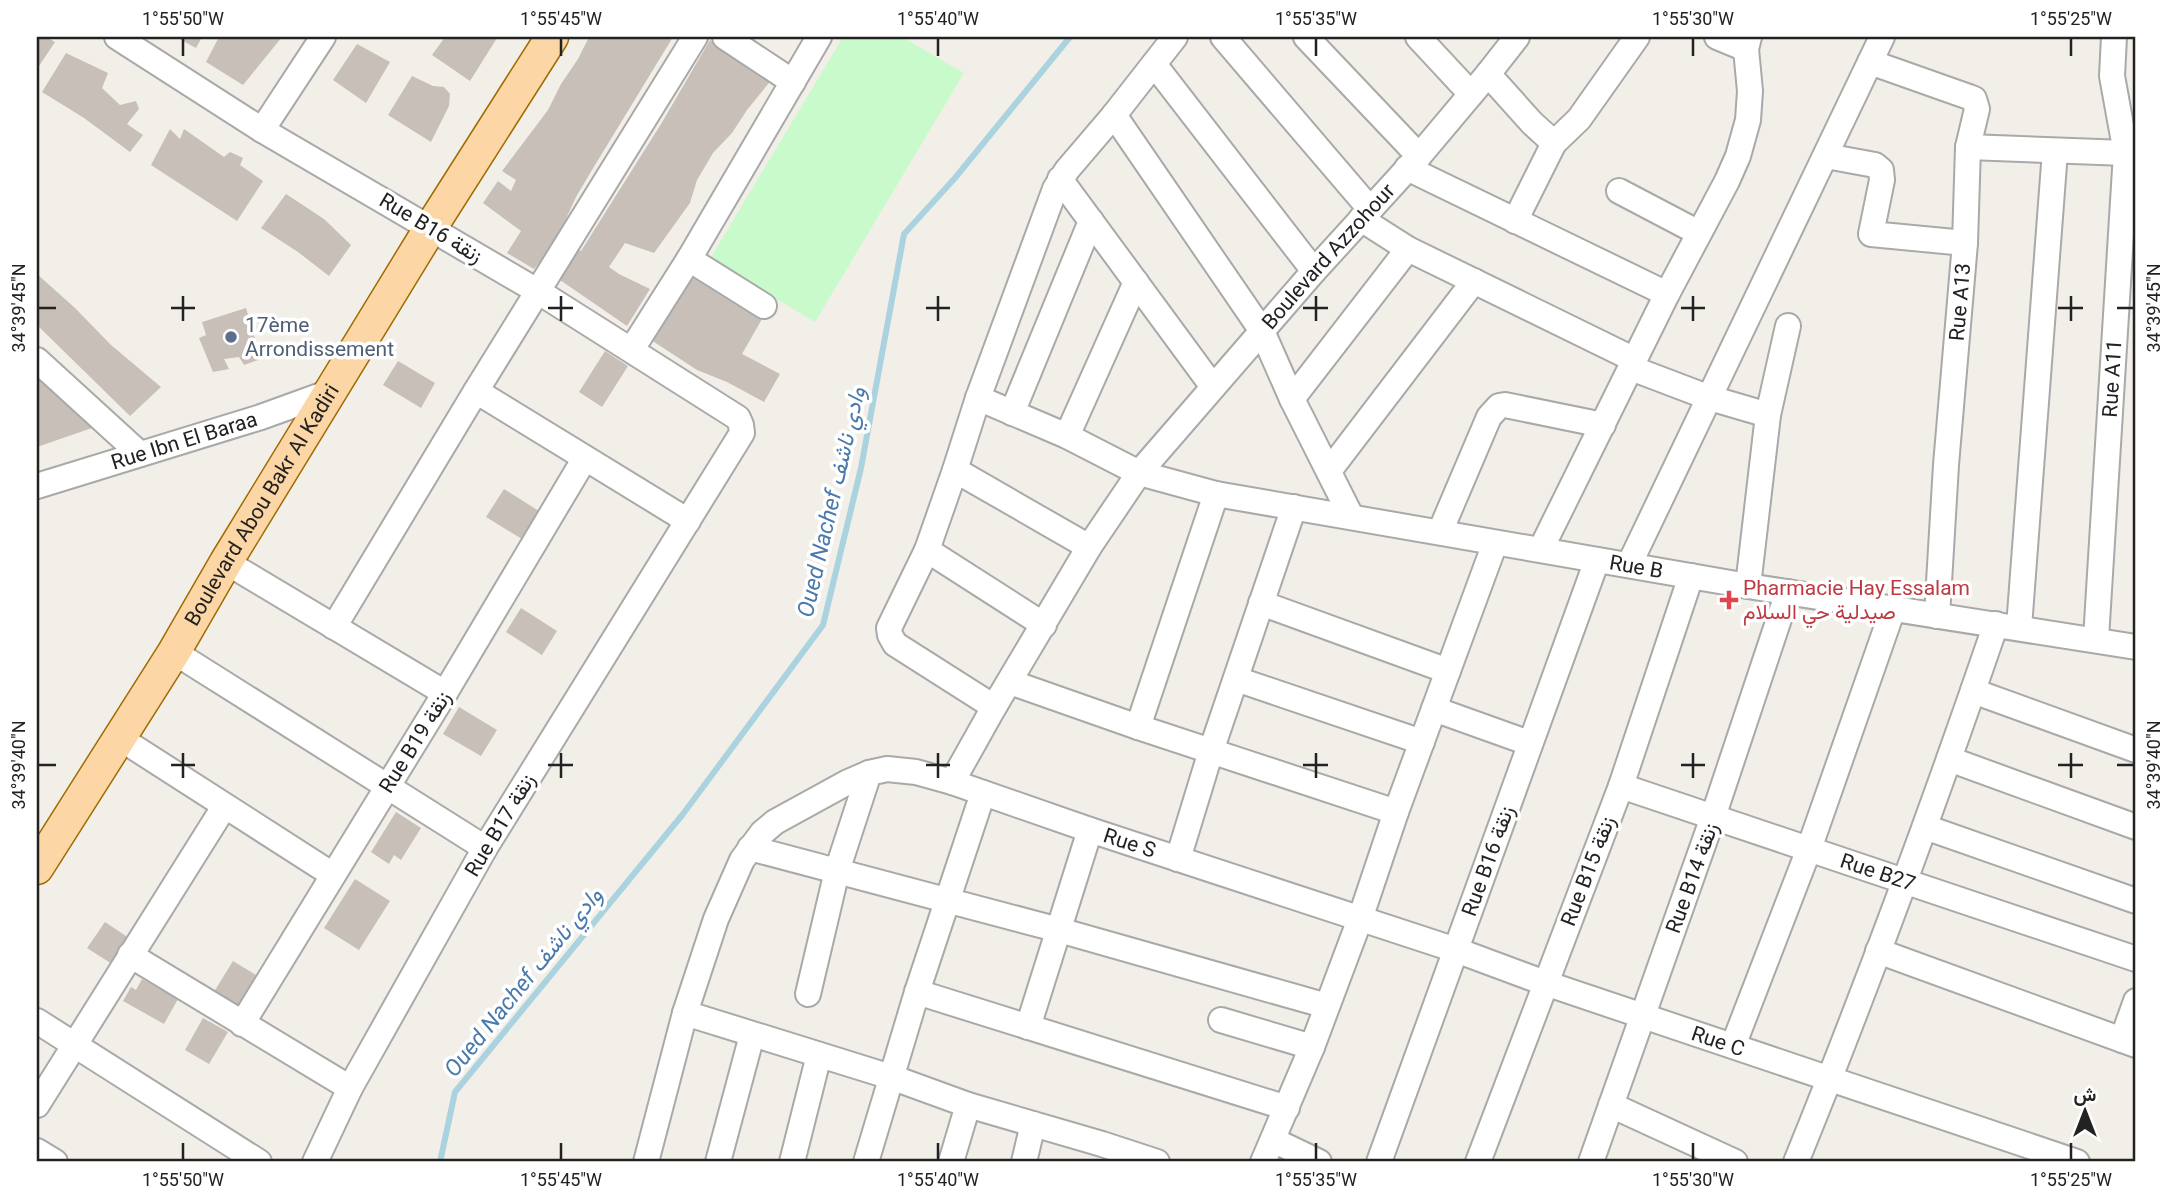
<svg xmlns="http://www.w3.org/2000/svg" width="2173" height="1199" font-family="Roboto,Vazirmatn,sans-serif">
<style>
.park{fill:#c8facc}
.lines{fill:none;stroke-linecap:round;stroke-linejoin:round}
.stream{stroke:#aad3df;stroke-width:6}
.building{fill:#c7bfb8}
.minor-casing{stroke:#a9a9a9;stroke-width:28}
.major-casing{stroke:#a06b00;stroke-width:35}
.minor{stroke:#fff;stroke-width:24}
.major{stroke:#fcd6a4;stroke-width:32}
.ticks{fill:none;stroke:#222;stroke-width:2.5}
.service-dot{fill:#5c6f8a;stroke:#fff;stroke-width:2.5}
.health-dot{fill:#e0444e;stroke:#fff;stroke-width:2.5}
.labels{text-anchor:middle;stroke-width:7;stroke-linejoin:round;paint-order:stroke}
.street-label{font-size:21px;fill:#222;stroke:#fff}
.service-label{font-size:21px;fill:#4e5e75;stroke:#fff;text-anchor:start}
.health-label{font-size:21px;fill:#be3a42;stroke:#fff;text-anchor:start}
.water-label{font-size:23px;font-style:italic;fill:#4a7aab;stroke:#fff}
.neatline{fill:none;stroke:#222;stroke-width:2.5}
.ticks-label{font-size:18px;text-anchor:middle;fill:#222}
</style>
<rect width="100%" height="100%" fill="#f2efe9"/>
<path class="park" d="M843,37H902L964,73L815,322L710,259Z"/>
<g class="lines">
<path class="stream" d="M440,1162L455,1092L683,814L823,625L861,468L904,234L955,178L1070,37"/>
</g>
<path class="building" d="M37,37H46L55,42L37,69Z
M176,37H202L196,48Z
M219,37H282L243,85L206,62Z
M445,37H495L497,38L470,81L432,55Z
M589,37H673L592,170L576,197L554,245L534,269L507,253L521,231L483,203L498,181L511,191L516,180L502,171L548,110L561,84L578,59Z
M710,40L734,58L772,79L747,110L732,133L713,153L697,180L690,203L654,253L625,243L609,267L619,274L650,289L627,326L560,280L577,249L581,251L661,124Z
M357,44L390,62L366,103L333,80Z
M66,53L108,73L102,88L120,105L136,101L139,109L127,124L143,135L130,152L84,118L42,92Z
M412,76L433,86L444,87L450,94L449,106L431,142L388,115Z
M170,129L180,139L184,129L224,157L230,152L243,158L240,165L263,181L237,221L151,165Z
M286,194L324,219L351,245L329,276L298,252L261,228Z
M37,274L75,308L111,345L161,387L130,416L37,325Z
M688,274L762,319L742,354L780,374L764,402L727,382L697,370L648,338Z
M246,308L261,359L244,365L239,357L224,359L229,369L213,372L199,338L206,335L202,322Z
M605,351L628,366L602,407L579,392Z
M398,361L435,383L421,408L383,385Z
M46,376L52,389L92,428L37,447V379Z
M504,489L539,511L522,539L486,517Z
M521,608L557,631L542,655L506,632Z
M459,707L497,730L481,756L443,734Z
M396,812L421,828L401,860L394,855L389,864L371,852Z
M355,879L390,901L359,950L324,928Z
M105,922L132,940L115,966L87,948Z
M233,961L261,978L241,1012L212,995Z
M142,979L178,999L164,1024L123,1001L131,987L136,990Z
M203,1018L228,1032L209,1064L185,1050Z"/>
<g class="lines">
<defs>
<g id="minor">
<path d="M117,37L262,130L539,292L738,418L741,425L742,433L485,848L350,1088L315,1162"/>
<path d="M725,37L793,82"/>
<path d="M1223,37L1370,209"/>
<path d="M1306,37L1419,156"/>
<path d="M1418,37L1471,94"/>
<path d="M1717,37L1746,49"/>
<path d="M1870,62L1969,97L1974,99L1977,109L1968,147L1965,243L1946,465L1937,616"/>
<path d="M1154,64L1314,271"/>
<path d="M1488,74L1532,123L1554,143"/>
<path d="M1114,115L1262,331L1292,399L1351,516"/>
<path d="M262,130L323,37"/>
<path d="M1968,147L2126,153"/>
<path d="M1826,156L1875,165L1881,170L1882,180L1871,234L1965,243"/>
<path d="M1407,168L1667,294"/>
<path d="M1060,179L1213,387"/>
<path d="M1619,191L1699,233"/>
<path d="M1361,219L1408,249L1635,360"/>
<path d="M1515,221L1554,143L1579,119L1637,37"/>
<path d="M689,259L764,306"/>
<path d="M632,349L689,259L819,37"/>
<path d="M37,360L140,454"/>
<path d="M1631,368L1710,398L1768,415"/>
<path d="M476,391L688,521"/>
<path id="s1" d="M978,398L1067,436L1139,473L1216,494L1748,586L2136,647"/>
<path d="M1292,399L1408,249"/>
<path d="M1012,413L1091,221"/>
<path d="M1067,436L1136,282"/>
<path d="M955,470L1089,547"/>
<path d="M1329,471L1474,281"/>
<path id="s2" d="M37,486L261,417L330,392"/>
<path d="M1440,532L1489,417L1499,406L1505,405L1603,425"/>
<path d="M1541,549L1667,294L1727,181L1738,156L1748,120L1750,91L1746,49L1749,37"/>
<path d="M927,550L1044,625"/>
<path d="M226,562L445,693"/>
<path d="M1629,565L1882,37"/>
<path d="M1748,586L1768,415L1788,326"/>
<path d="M1261,603L1448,671"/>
<path d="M334,627L476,391L695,37"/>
<path d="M2019,627L2055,151"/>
<path id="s3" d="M2096,639L2126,153L2112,76L2114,37"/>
<path d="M174,652L485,848"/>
<path d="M1236,679L1422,742"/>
<path d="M1010,682L1138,727L1396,812"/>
<path d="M1973,691L2136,750"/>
<path d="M994,707L895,644L890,635L889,628L927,550L955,470L978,398L1055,189L1067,170L1114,115L1175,37"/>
<path d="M1434,709L1529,743"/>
<path d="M1138,727L1216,494"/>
<path d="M118,737L333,875"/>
<path d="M1949,759L2136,827"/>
<path id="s4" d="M952,782L994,707L1089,547L1139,473L1314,271L1419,156L1488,74L1517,37"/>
<path id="s5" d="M1621,786L2136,959"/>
<path d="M1925,827L2136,901"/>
<path d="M750,848L1059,930L1327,1006"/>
<path d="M1178,859L1211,751L1294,507"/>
<path d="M1878,951L2136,1045"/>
<path d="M130,955L350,1088"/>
<path d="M917,992L1287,1108"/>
<path d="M808,994L837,871L869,773"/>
<path d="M685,1013L891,1077L968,1105L1102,1144L1157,1162"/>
<path d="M1221,1020L1312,1047"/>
<path d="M37,1021L259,1162"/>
<path d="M242,1024L445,693L585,458"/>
<path d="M1028,1027L1090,830"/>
<path d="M2122,1040L2136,1001"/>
<path d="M1733,1046L1809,849L1893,609"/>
<path d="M37,1105L224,807"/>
<path d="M1611,1105L1735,1162"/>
<path d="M1273,1140L1319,1162"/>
<path d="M37,1151L55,1162"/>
<path id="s6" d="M646,1162L685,1013L716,919L742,860L762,833L775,822L848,782L869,773L887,769L916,772L952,782L1090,830L1456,950L1545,983L2077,1162"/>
<path d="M718,1162L752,1035"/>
<path d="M792,1162L819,1055"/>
<path d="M866,1162L917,992L983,793"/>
<path d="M951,1162L968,1105"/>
<path d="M1024,1162L1033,1124"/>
<path d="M1263,1162L1312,1047L1360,919L1396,812L1495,543"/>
<path d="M1379,1162L1597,560"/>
<path d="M1478,1162L1621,786L1691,576"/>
<path d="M1591,1162L1713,817L1788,592"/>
<path d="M1796,1162C1868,985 1934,805 1996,624"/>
</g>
<g id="major">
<path id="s7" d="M37,868L174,652L226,562L431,227L552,37"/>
</g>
</defs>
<use href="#minor" class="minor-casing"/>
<use href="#major" class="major-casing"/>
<use href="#minor" class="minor"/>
<use href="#major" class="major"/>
</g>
<path class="ticks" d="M183,38V56M561,38V56M938,38V56M1316,38V56M1693,38V56M2071,38V56M183,296V321M561,296V321M938,296V321M1316,296V321M1693,296V321M2071,296V321M38,308H56M171,308H195M548,308H573M926,308H950M1303,308H1328M1681,308H1705M2058,308H2083M2117,308H2134M183,753V778M561,753V778M938,753V778M1316,753V778M1693,753V778M2071,753V778M38,765H56M171,765H195M548,765H573M926,765H950M1303,765H1328M1681,765H1705M2058,765H2083M2117,765H2134M183,1143V1160M561,1143V1160M938,1143V1160M1316,1143V1160M1693,1143V1160M2071,1143V1160"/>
<circle class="service-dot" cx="231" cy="337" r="7"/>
<path class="health-dot" d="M1725.5 589.5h7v7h7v7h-7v7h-7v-7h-7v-7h7z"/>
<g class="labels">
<g class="street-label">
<text transform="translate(431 228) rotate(31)" y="7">Rue B16 زنقة</text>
<text dy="7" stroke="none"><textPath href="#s4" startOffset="649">Boulevard Azzohour</textPath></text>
<text transform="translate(1960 302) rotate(-85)" y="7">Rue A13</text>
<text dy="7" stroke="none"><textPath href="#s3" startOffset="261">Rue A11</textPath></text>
<text dy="7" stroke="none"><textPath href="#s2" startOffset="154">Rue Ibn El Baraa</textPath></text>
<text dy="7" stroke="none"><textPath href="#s7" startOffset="427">Boulevard Abou Bakr Al Kadiri</textPath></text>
<text dy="7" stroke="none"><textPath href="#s1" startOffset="684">Rue B</textPath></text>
<text transform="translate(415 742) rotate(-58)" y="7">Rue B19 زنقة</text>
<text transform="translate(500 825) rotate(-59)" y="7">Rue B17 زنقة</text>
<text dy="7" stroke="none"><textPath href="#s6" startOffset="747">Rue S</textPath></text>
<text transform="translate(1488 861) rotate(-70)" y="7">Rue B16 زنقة</text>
<text transform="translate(1588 871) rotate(-69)" y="7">Rue B15 زنقة</text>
<text dy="7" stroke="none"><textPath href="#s5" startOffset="271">Rue B27</textPath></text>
<text transform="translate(1692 878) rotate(-70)" y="7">Rue B14 زنقة</text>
<text dy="7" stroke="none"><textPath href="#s6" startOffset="1368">Rue C</textPath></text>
</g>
<g class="service-label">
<text x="245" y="332">17ème<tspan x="245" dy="24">Arrondissement</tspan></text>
</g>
<g class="health-label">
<text x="1743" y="595">Pharmacie Hay Essalam<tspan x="1743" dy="24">صيدلية حي السلام</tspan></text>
</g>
<g class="water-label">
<text transform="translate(831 502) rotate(-77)" y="8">Oued Nachef وادي ناشف</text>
<text transform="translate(523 982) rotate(-51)" y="8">Oued Nachef وادي ناشف</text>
</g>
</g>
<rect width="2173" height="1199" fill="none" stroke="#ffffff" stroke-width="77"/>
<g transform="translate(2085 1111)" stroke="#ffffff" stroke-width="5" paint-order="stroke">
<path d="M0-5L12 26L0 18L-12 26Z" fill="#222222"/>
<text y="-10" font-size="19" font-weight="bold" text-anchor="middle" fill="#222222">ش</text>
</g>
<rect x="38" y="38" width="2096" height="1122" class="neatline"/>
<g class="ticks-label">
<text x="183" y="25">1°55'50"W</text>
<text x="561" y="25">1°55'45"W</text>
<text x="938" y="25">1°55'40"W</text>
<text x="1316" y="25">1°55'35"W</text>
<text x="1693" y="25">1°55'30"W</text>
<text x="2071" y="25">1°55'25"W</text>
<text transform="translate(19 308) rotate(-90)" y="6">34°39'45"N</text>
<text transform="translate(2154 308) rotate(-90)" y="6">34°39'45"N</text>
<text transform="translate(19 765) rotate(-90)" y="6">34°39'40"N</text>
<text transform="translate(2154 765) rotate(-90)" y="6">34°39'40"N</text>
<text x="183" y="1186">1°55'50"W</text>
<text x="561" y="1186">1°55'45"W</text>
<text x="938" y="1186">1°55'40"W</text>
<text x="1316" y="1186">1°55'35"W</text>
<text x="1693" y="1186">1°55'30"W</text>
<text x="2071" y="1186">1°55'25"W</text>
</g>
</svg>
